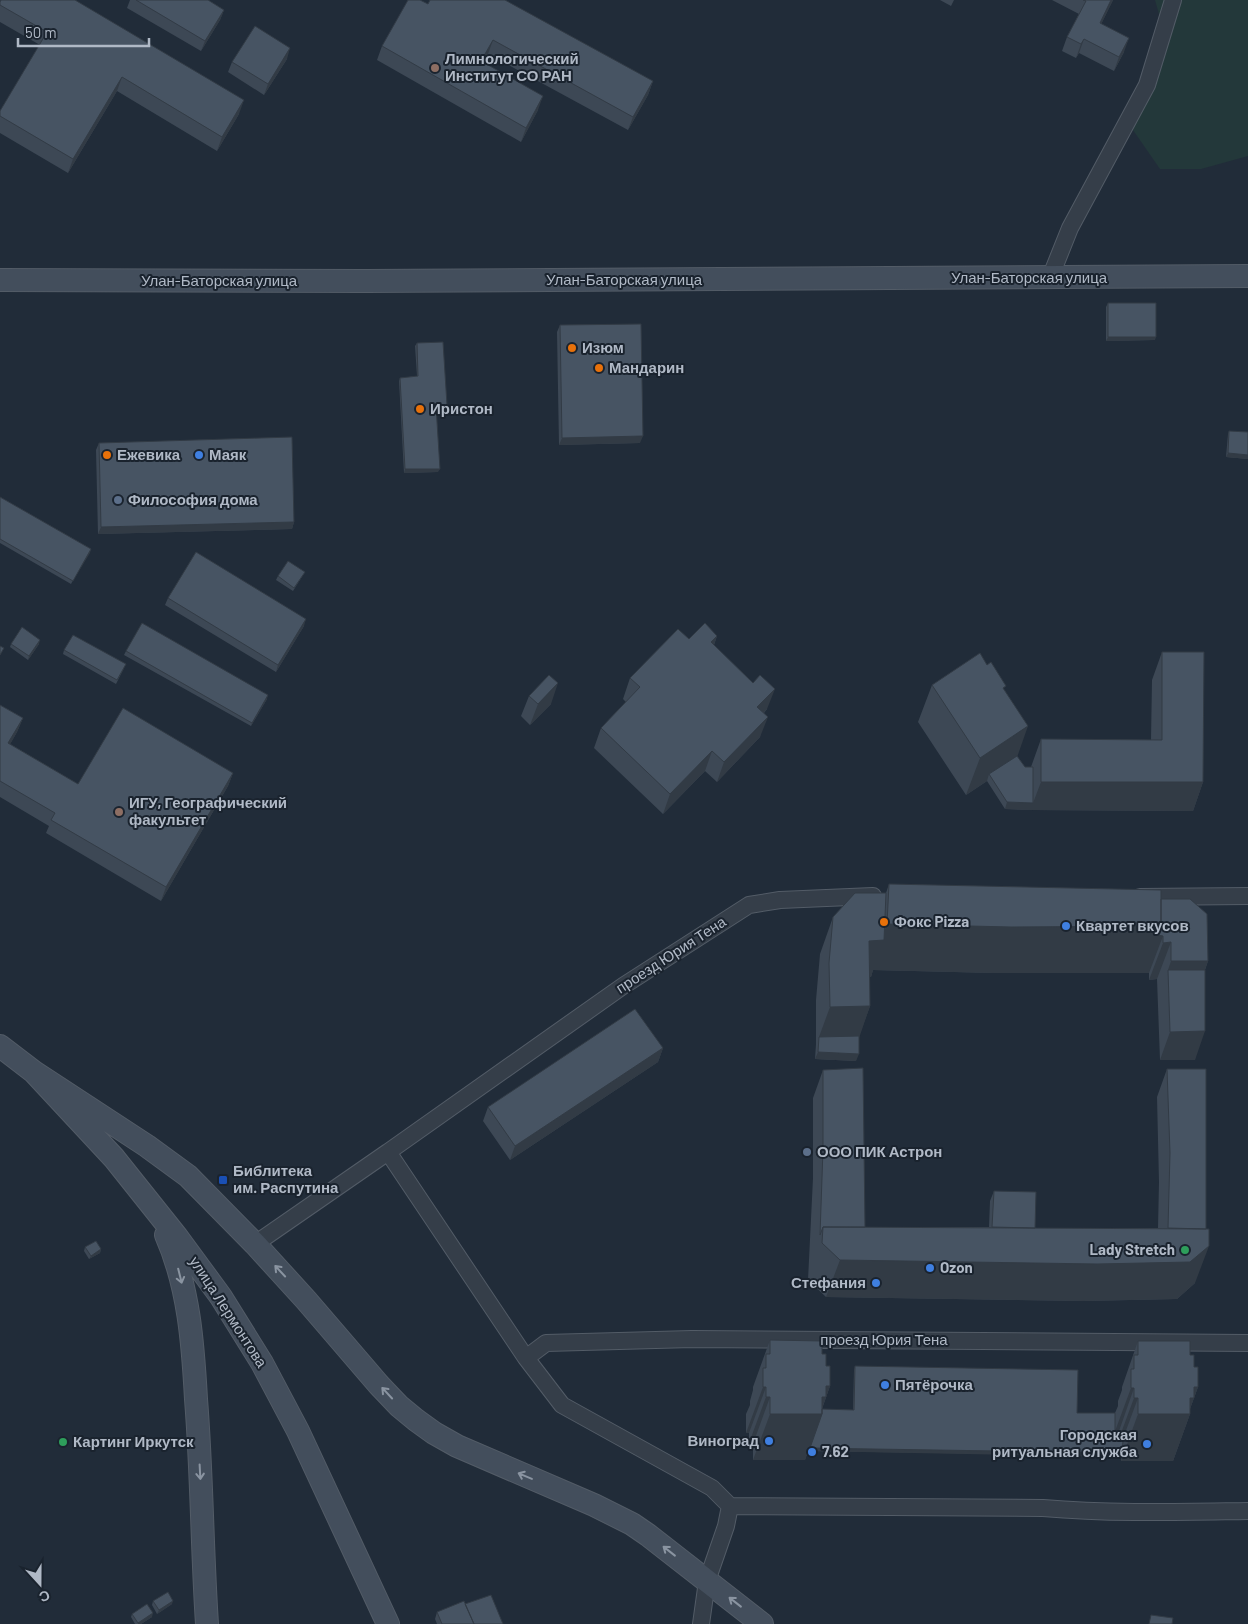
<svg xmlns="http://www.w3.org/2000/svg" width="1248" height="1624" font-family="Barlow,sans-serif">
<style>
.green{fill:#23383a}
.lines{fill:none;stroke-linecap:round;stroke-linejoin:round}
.street-casing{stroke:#535c67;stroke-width:18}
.secondary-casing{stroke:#535c67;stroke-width:24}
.street{stroke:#353e49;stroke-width:16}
.secondary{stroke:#434e5c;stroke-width:22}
.wall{fill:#3d4855}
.shaded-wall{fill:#323b45}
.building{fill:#475463;stroke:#323b45}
.oneway{stroke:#8a94a1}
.education-dot{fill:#8d6e63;stroke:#1a232e;stroke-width:2}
.food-dot{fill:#e8710a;stroke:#1a232e;stroke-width:2}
.shop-dot{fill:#3f7fe0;stroke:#1a232e;stroke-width:2}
.service-dot{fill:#5c6f8a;stroke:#1a232e;stroke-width:2}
.transit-dot{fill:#1a4fb4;stroke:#1a232e;stroke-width:2}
.leisure-dot{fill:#2e9e5b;stroke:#1a232e;stroke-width:2}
.labels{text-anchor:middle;stroke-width:4;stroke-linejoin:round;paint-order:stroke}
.poi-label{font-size:15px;font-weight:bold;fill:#b0b9c6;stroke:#1a232e;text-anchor:start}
.street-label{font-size:15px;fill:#b0b9c6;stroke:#1a232e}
</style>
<rect width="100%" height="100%" fill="#212c39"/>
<path class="green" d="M1155,0H1248V156L1201,169H1160L1133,130L1147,85L1161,21Z"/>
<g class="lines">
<defs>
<path id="street" d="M1050,278L1070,228L1147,85L1173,0
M1140,897L1248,896
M255,1244L388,1152
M526,1358L388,1152L623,986L749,905L780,900L873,896
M730,1506L1043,1508C1111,1514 1180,1512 1248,1511
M701,1624L707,1581L726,1526L730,1506L712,1488L562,1405L526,1358L546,1343L692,1339L1248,1343"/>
<path id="secondary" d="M0,280L366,281L1248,276
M0,1046L34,1072L114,1158L177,1237L221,1297L262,1363L298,1431L388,1624
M34,1072L147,1146L188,1176L255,1244L306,1300L379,1385L399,1406L416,1420L434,1433L457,1446L594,1505L632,1524L648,1535L762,1624
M166,1235C189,1287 193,1344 196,1399C202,1474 202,1549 207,1624"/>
</defs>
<use href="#street" class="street-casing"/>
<use href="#secondary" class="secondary-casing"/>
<use href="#street" class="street"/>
<use href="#secondary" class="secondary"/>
</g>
<path class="wall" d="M130,0H208L224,10L220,20L201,51L127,8Z
M940,0H954L951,6Z
M1052,0H1113L1101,24L1124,52L1114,71L1079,53L1076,58L1062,51L1067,37L1079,14Z
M0,2L239,114L217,151L117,91L68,173L0,133V111L40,45L0,22Z
M428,4L653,81L648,95L628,130L488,54L483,62L538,110L521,142L377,60L382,46Z
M287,59L264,95L228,72L232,62Z
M1108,303L1155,340L1106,341V307Z
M560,325L640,443L559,445L557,332Z
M417,343L445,409H436L438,472L404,473L399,381L400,378L417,376L415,346Z
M1229,431L1248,432V459L1226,457L1228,434Z
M99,443L294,522L292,529L98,534L96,450Z
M0,497L91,549L71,584L0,543Z
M305,572L303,575L293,591L276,580L278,576Z
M168,598L304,626L276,672L165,605Z
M717,636L714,645L767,709L764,713L760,737L717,782L705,771L663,814L594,748L601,728L626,702L623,699L630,678Z
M11,644H39L28,660L10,647Z
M64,650L124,668L116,684L63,654Z
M126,651L267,699L251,726L124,655Z
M1162,652L1203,782L1193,811L1031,810L1005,809L987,781L966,795L918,722L932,685L1005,690L1017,756L1025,767H1031L1041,739L1151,740L1152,680Z
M529,696L551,704L530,725L521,716Z
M0,705L23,718L17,732L10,744L78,784L233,773L228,786L161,901L46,833L49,826L0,797Z
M889,884L1161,899L1208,961L1205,970L1195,1060H1160L1157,979L1149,980V973H994L873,970L871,977H870V1006L859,1036L856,1061L815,1059L816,1044V1000L820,954L833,917L886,893Z
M663,1048L658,1062L510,1160L483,1121L488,1107Z
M1167,1069L1195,1283L1177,1299L1084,1301L826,1297L808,1280L813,1178V1098L823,1070L865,1227H989L990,1201L994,1191L1035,1228H1158L1159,1182L1157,1097Z
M85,1247L101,1249L100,1253L89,1259L84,1251Z
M770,1340L822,1354L826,1366L830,1386L822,1409L853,1410L854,1370L855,1366L1077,1413H1115L1118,1406V1401L1122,1390V1387L1138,1341L1190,1355L1194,1367L1198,1387L1190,1409V1414L1173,1461H1121V1456L808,1451L805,1460H753V1444L749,1443V1433H746V1414L750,1405V1401L753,1390V1387Z
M153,1601L172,1604L157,1614L152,1605Z
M465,1604L503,1624H437L435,1619L437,1612Z
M132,1614L152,1617L141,1624H135L131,1617Z"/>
<path class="shaded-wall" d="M1111,0H1113L1095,37L1100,23Z
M224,10L220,20L201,51L205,41Z
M1129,38L1124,52L1114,71L1119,57Z
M1084,39L1079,53L1076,58L1081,44Z
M493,40L488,54L476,75L481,61Z
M290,48L287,59L264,95L268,84Z
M122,77L117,91L68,173L73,159Z
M653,81L648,95L628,130L633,117Z
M543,96L538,110L521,142L526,128Z
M244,100L239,114L217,151L222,137Z
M1108,337H1156L1155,340L1106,341Z
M447,405L445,409H435L436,406Z
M643,436L640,443L559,445L562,438Z
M1228,453L1248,455V459L1226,457Z
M405,469H440L438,472L404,473Z
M294,522L292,529L98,534L101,527Z
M91,549L90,553L71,584L73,581Z
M306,619L304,626L276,672L278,665Z
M717,636L710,656L711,642Z
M40,640L39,644L28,660L29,656Z
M558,683L551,704L530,725L538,704Z
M775,689L767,709L750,727L757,707Z
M268,695L267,699L251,726L252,723Z
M768,717L760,737L717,782L724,762Z
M23,718L17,732L3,757L8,743Z
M1028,726L1015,763L989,774L987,781L966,795L980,758Z
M712,751L705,771L663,814L670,794Z
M233,773L228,786L161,901L166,887Z
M1041,782H1203L1193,811L1031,810L1005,809L1007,802L1033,803Z
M887,924L1161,926L1163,936L1149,973H994L873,970L871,977L856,978L869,941L881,940Z
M1171,942L1157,979L1149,980L1163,943Z
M1171,961H1208L1195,998L1168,970Z
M870,1006L857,1044L819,1037L830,1007Z
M1205,1031L1195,1060H1160L1170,1032Z
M663,1048L658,1062L510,1160L515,1146Z
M818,1052L859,1054L856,1061L815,1059Z
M1209,1246L1195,1283L1177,1299L1084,1301L826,1297L840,1260Z
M101,1249L100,1253L89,1259L91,1256Z
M826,1386H830L820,1414L1122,1453L1121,1457L808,1451L805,1460H753L770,1414Z
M763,1387H766L749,1433H746Z
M1194,1387H1198L1188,1414H1190L1173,1461H1121L1138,1414Z
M1131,1388H1134L1118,1434H1114Z
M766,1397H770L753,1444L749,1443Z
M1134,1398H1138L1121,1444H1117Z
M173,1601L172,1604L157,1614L159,1610Z
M153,1613L152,1617L141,1624H138V1623Z"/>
<path class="building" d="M1,0H75L244,100L222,137L122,77L73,159L0,116V111L47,32L0,5V2Z
M136,0H208L224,10L205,41Z
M408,0H420L428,4L430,0H505L653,81L633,117L493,40L481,61L543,96L526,128L382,46Z
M1083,0H1111L1100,23L1129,38L1119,57L1084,39L1081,44L1067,37L1086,1Z
M255,26L290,48L268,84L232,62Z
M1108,303H1156V337H1108Z
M641,324L643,436L562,438L560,325Z
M443,342L447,405L436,406L440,469H405L400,378L418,376L417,343Z
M1229,431L1248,432V455L1228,453Z
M292,437L294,522L101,527L99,443Z
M0,497L91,549L73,581L0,539Z
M196,552L306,619L278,665L168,598Z
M288,561L305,572L294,588L278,576Z
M142,623L268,695L252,723L126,651Z
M705,623L717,636L711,642L753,683L760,675L775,689L757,707L768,717L724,762L712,751L670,794L601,728L640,687L630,678L678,629L689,639Z
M22,627L40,640L29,656L11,644Z
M73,635L126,664L117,680L64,650Z
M0,646L4,648L0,655Z
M1162,652H1204L1203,782H1041V739L1162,740Z
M980,653L987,665L991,662L1006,686L1003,688L1028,726L980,758L932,685Z
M549,675L558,683L538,704L529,696Z
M0,705L23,718L8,743L78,784L123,708L233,773L166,887L51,820L55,813L0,781Z
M1017,756L1025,767H1033V803L1007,802L989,774Z
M889,884L1161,890V926L1011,927L887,924Z
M855,893H886L884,940L869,941L870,1006L830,1007L829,963L833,917Z
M1161,899H1190L1207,914L1208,961H1171V942L1163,943V936L1158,935L1161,926Z
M1168,970H1205V1031L1170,1032Z
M635,1009L663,1048L515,1146L488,1107Z
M859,1036V1054L818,1052L819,1037Z
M863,1068L865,1227H823L820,1235L823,1149V1070Z
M1167,1069H1206V1229L1168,1228L1170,1153Z
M994,1191L1036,1192L1035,1228L992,1227Z
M823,1227L1209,1229V1246L1190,1262L1097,1264L840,1260L822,1243Z
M96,1241L101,1249L91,1256L85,1247Z
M770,1340L822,1341V1354H826V1366H830V1386H826V1397H822V1414H770V1397H766V1387H763V1368H766V1354H770Z
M1138,1341H1190V1355H1194V1367H1198V1387H1194V1398H1190V1414H1138V1398H1134V1388H1131V1369H1134V1355H1138Z
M855,1366L1078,1370L1077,1413H1115V1430H1119V1441H1123L1122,1453L810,1448L822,1414V1409L854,1410Z
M168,1592L173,1601L159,1610L153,1601Z
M491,1595L503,1624H474L465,1604Z
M464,1601L474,1624H442L437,1612Z
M147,1604L153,1613L138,1623L132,1614Z
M1151,1615L1173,1618L1172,1624H1149Z"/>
<defs><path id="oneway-shaft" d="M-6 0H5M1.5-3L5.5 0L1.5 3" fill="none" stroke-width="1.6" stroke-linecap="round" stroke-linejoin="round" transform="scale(1.25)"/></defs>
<g class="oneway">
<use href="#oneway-shaft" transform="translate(280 1271) rotate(-133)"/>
<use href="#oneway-shaft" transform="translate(180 1276) rotate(76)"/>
<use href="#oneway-shaft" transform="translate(387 1393) rotate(-133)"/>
<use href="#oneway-shaft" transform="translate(200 1472) rotate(87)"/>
<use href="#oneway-shaft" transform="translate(525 1476) rotate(-157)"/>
<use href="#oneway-shaft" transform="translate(669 1551) rotate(-142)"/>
<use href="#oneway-shaft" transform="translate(735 1602) rotate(-142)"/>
</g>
<g class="education-dot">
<circle cx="435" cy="68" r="5"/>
<circle cx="119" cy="812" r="5"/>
</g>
<g class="food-dot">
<circle cx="572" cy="348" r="5"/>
<circle cx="599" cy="368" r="5"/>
<circle cx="420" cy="409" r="5"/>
<circle cx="107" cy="455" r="5"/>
<circle cx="884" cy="922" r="5"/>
</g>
<g class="shop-dot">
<circle cx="199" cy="455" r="5"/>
<circle cx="1066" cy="926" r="5"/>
<circle cx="930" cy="1268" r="5"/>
<circle cx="876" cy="1283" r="5"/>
<circle cx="885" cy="1385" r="5"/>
<circle cx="769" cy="1441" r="5"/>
<circle cx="1147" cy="1444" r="5"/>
<circle cx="812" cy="1452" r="5"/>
</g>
<g class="service-dot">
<circle cx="118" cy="500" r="5"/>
<circle cx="807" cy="1152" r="5"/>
</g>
<rect class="transit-dot" x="218" y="1175" width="10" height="10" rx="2.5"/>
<g class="leisure-dot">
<circle cx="1185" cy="1250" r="5"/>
<circle cx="63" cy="1442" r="5"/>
</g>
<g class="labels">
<g class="poi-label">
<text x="445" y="64">Лимнологический<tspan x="445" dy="17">Институт СО РАН</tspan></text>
<text x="582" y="353">Изюм</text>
<text x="609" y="373">Мандарин</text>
<text x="430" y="414">Иристон</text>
<text x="117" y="460">Ежевика</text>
<text x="209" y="460">Маяк</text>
<text x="128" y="505">Философия дома</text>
<text x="129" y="808">ИГУ, Географический<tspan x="129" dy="17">факультет</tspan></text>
<text x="894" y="927">Фокс Pizza</text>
<text x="1076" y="931">Квартет вкусов</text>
<text x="817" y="1157">ООО ПИК Астрон</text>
<text x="233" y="1176">Библитека<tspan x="233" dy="17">им. Распутина</tspan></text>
<text x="1175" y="1255" text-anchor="end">Lady Stretch</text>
<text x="940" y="1273">Ozon</text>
<text x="866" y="1288" text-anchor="end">Стефания</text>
<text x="895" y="1390">Пятёрочка</text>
<text x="1137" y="1440" text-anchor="end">Городская<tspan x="1137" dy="17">ритуальная служба</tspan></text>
<text x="759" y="1446" text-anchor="end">Виноград</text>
<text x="73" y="1447">Картинг Иркутск</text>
<text x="822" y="1457">7.62</text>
</g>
<g class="street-label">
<text x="1029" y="283">Улан-Баторская улица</text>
<text x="624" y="285">Улан-Баторская улица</text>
<text x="219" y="286">Улан-Баторская улица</text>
<text transform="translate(671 955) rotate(-33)" y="5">проезд Юрия Тена</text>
<text transform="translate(228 1312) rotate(57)" y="5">улица Лермонтова</text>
<text x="884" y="1345">проезд Юрия Тена</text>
</g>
</g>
<g transform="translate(40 1584) rotate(159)" stroke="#1a232e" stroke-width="4" paint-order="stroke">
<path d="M0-4L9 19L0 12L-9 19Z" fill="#b0b9c6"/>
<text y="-8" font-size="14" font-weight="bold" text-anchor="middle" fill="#b0b9c6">С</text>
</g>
<path d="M18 38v8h131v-8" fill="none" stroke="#b0b9c6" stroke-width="2.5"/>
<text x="25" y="38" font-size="15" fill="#b0b9c6" stroke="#1a232e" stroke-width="4" paint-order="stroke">50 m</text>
</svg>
